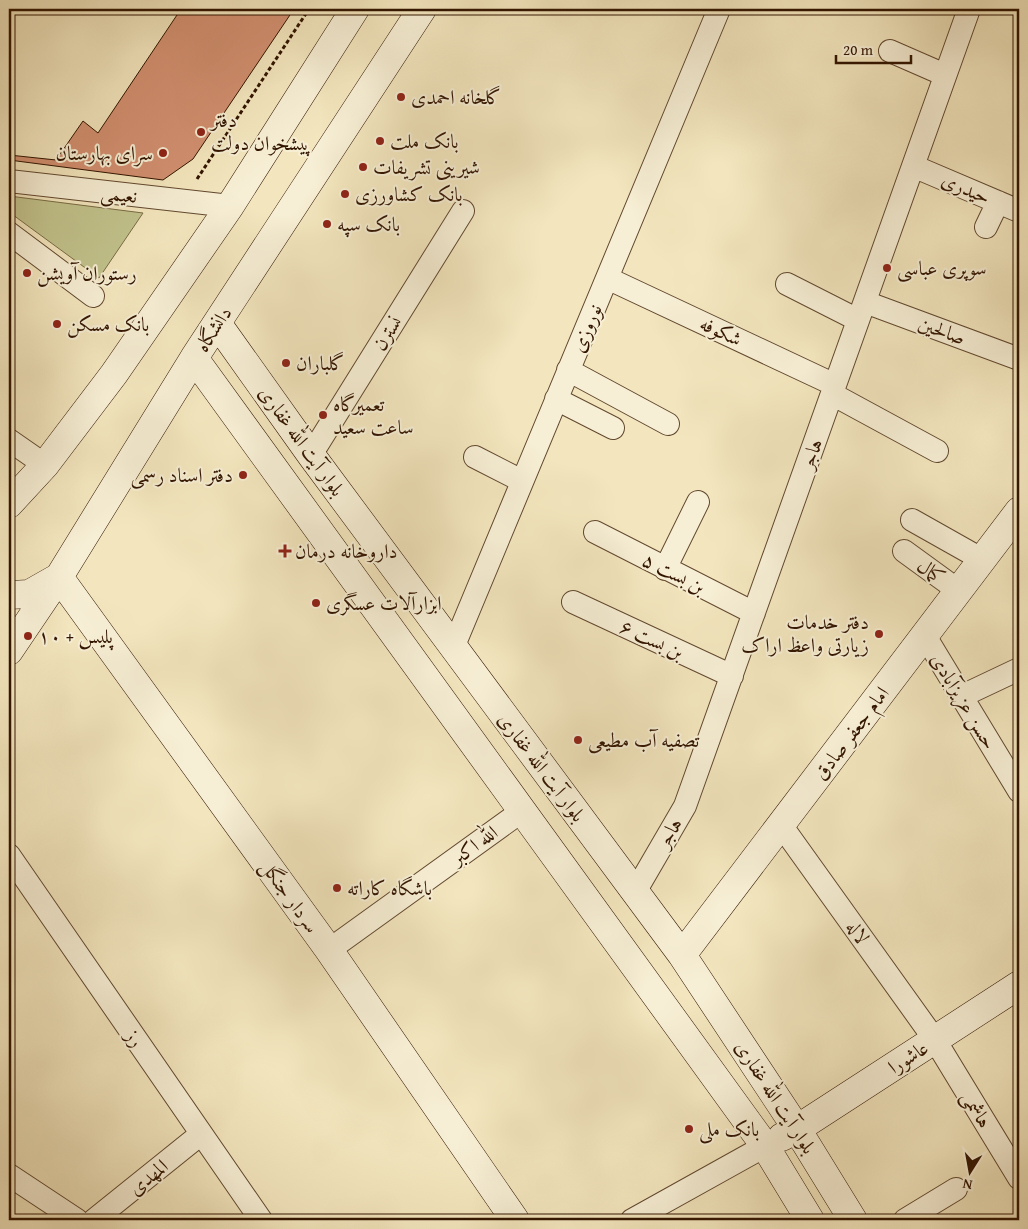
<svg xmlns="http://www.w3.org/2000/svg" width="1028" height="1229" font-family="'Gentium Book Plus',Amiri,serif">
<style>
.green{fill:#c2c38d;stroke:#7a6c46}
.building{fill:#d29071;stroke:#321500}
.lines{fill:none;stroke-linecap:round;stroke-linejoin:round}
.street-casing{stroke:#624930;stroke-width:24}
.secondary-casing{stroke:#321500;stroke-width:29}
.path{stroke:#321500;stroke-width:3;stroke-dasharray:4 2.5;stroke-linecap:butt}
.street{stroke:#f7efd5;stroke-width:22}
.secondary{stroke:#f7efd5;stroke-width:28}
.poi-dot{fill:#8f2418;stroke:#f7efd5;stroke-width:2}
.labels{text-anchor:middle;stroke-width:4;stroke-linejoin:round;paint-order:stroke}
.poi-label{font-size:20px;fill:#321500;stroke:#f7efd5;text-anchor:start}
.street-label{font-size:20px;fill:#321500;stroke:#f7efd5}
</style>
<rect width="100%" height="100%" fill="#f3e6be"/>
<filter id="stains"><feTurbulence type="fractalNoise" baseFrequency=".004" numOctaves="4"/><feColorMatrix values="0 0 0 0 .2 0 0 0 0 .09 0 0 0 0 .02 0 0 0 .5 -.17"/></filter>
<radialGradient id="worn" r=".72"><stop offset=".6" stop-color="#630" stop-opacity="0"/><stop offset="1" stop-color="#630" stop-opacity=".3"/></radialGradient>
<path class="green" d="M9,196L143,213L99,278L9,212Z"/>
<path class="building" d="M181,9H294L193,159L163,180L9,160V155L56,160L83,121L98,133Z
M9,76H14L9,114Z"/>
<g class="lines">
<defs>
<path id="street" d="M890,51L945,75
M913,166L1019,211
M9,181L230,206
M986,227L998,202
M9,233L93,296
M607,278L835,385
M787,284L858,320
M865,302L1019,359
M568,370L668,424
M832,394L937,451
M556,399L613,428
M9,440L45,465
M311,455L463,211
M475,457L522,481
M912,520L983,560
M595,532L754,613
M904,551L959,591
M665,569L698,502
M573,602L732,676
M925,636L1019,791
M453,648L719,9
M962,696L1019,669
M781,825L935,1040L1019,1178
M9,855L261,1220
M635,892L685,806L969,9
M329,950L522,811
M9,1175L77,1220
M94,1220L201,1134
M632,1220L765,1146
M905,1220L956,1189"/>
<path id="secondary" d="M217,323L311,455L682,955L797,1129L853,1220
M194,358L765,1146L810,1220
M9,504L45,465L114,374L230,206L355,9
M9,595L29,594L59,577L329,950L515,1220
M9,651L59,577L194,358L422,9
M682,955L1019,511
M782,1137L797,1129L1019,985"/>
</defs>
<use href="#street" class="street-casing"/>
<use href="#secondary" class="secondary-casing"/>
<path class="path" d="M197,179L309,9"/>
<use href="#street" class="street"/>
<use href="#secondary" class="secondary"/>
</g>
<g class="poi-dot">
<circle cx="401" cy="97" r="5"/>
<circle cx="201" cy="132" r="5"/>
<circle cx="380" cy="141" r="5"/>
<circle cx="163" cy="153" r="5"/>
<circle cx="363" cy="167" r="5"/>
<circle cx="345" cy="194" r="5"/>
<circle cx="327" cy="224" r="5"/>
<circle cx="887" cy="268" r="5"/>
<circle cx="27" cy="273" r="5"/>
<circle cx="57" cy="324" r="5"/>
<circle cx="286" cy="363" r="5"/>
<circle cx="323" cy="415" r="5"/>
<circle cx="243" cy="475" r="5"/>
<path d="M282.5 543.5h5v5h5v5h-5v5h-5v-5h-5v-5h5z"/>
<circle cx="316" cy="603" r="5"/>
<circle cx="879" cy="634" r="5"/>
<circle cx="28" cy="636" r="5"/>
<circle cx="578" cy="740" r="5"/>
<circle cx="337" cy="888" r="5"/>
<circle cx="689" cy="1129" r="5"/>
</g>
<g class="labels">
<g class="poi-label">
<text x="411" y="104">گلخانه احمدی</text>
<text x="211" y="127">دفتر<tspan x="211" dy="23">پیشخوان دولت</tspan></text>
<text x="390" y="148">بانک ملت</text>
<text x="153" y="160" text-anchor="end">سرای بهارستان</text>
<text x="373" y="174">شیرینی تشریفات</text>
<text x="355" y="201">بانک کشاورزی</text>
<text x="337" y="231">بانک سپه</text>
<text x="897" y="275">سوپری عباسی</text>
<text x="37" y="280">رستوران آویشن</text>
<text x="67" y="331">بانک مسکن</text>
<text x="296" y="370">گلباران</text>
<text x="333" y="411">تعمیرگاه<tspan x="333" dy="23">ساعت سعید</tspan></text>
<text x="233" y="482" text-anchor="end">دفتر اسناد رسمی</text>
<text x="295" y="558">داروخانه درمان</text>
<text x="326" y="610">ابزارآلات عسگری</text>
<text x="869" y="629" text-anchor="end">دفتر خدمات<tspan x="869" dy="23">زیارتی واعظ اراک</tspan></text>
<text x="38" y="643">پلیس + ۱۰</text>
<text x="588" y="747">تصفیه آب مطیعی</text>
<text x="347" y="895">باشگاه کاراته</text>
<text x="699" y="1136">بانک ملی</text>
</g>
<g class="street-label">
<text transform="translate(966 188) rotate(23)" y="7">حیدری</text>
<text transform="translate(119 194) rotate(6)" y="7">نعیمی</text>
<text transform="translate(586 328) rotate(-67)" y="7">نوروزی</text>
<text transform="translate(213 329) rotate(-57)" y="7">دانشگاه</text>
<text transform="translate(942 330) rotate(20)" y="7">صالحین</text>
<text transform="translate(721 331) rotate(25)" y="7">شکوفه</text>
<text transform="translate(387 333) rotate(-58)" y="7">نسترن</text>
<text transform="translate(302 441) rotate(54)" y="7">بلوار آیت الله غفاری</text>
<text transform="translate(811 454) rotate(-70)" y="7">هاجر</text>
<text transform="translate(931 571) rotate(36)" y="7">کمال</text>
<text transform="translate(674 573) rotate(27)" y="7">بن بست ۵</text>
<text transform="translate(652 639) rotate(25)" y="7">بن بست ۶</text>
<text transform="translate(964 701) rotate(59)" y="7">حسن عزیزآبادی</text>
<text transform="translate(851 733) rotate(-53)" y="7">امام جعفر صادق</text>
<text transform="translate(542 767) rotate(53)" y="7">بلوار آیت الله غفاری</text>
<text transform="translate(669 833) rotate(-60)" y="7">هاجر</text>
<text transform="translate(474 845) rotate(-36)" y="7">الله اکبر</text>
<text transform="translate(290 896) rotate(54)" y="7">سردار جنگل</text>
<text transform="translate(858 932) rotate(54)" y="7">لاله</text>
<text transform="translate(135 1038) rotate(55)" y="7">رز</text>
<text transform="translate(908 1057) rotate(-33)" y="7">عاشورا</text>
<text transform="translate(776 1097) rotate(57)" y="7">بلوار آیت الله غفاری</text>
<text transform="translate(977 1109) rotate(59)" y="7">هاشمی</text>
<text transform="translate(148 1177) rotate(-39)" y="7">المهدی</text>
</g>
</g>
<rect width="1028" height="1229" fill="none" stroke="#f3e6be" stroke-width="30"/>
<rect x="10" y="10" width="1008" height="1209" fill="none" stroke="#321500" stroke-width="2.5"/>
<rect x="15" y="15" width="998" height="1199" fill="none" stroke="#321500"/>
<g transform="translate(970 1172) rotate(191)" stroke="#f7efd5" stroke-width="4" paint-order="stroke">
<path d="M0-4L9 19L0 12L-9 19Z" fill="#321500"/>
<text y="-8" font-size="14" font-weight="bold" text-anchor="middle" fill="#321500">N</text>
</g>
<path d="M836 55v8h75v-8" fill="none" stroke="#321500" stroke-width="2.5"/>
<text x="843" y="55" font-size="15" fill="#321500" stroke="#f7efd5" stroke-width="4" paint-order="stroke">20 m</text>
<rect width="100%" height="100%" filter="url(#stains)"/>
<rect width="100%" height="100%" fill="url(#worn)"/>
</svg>
